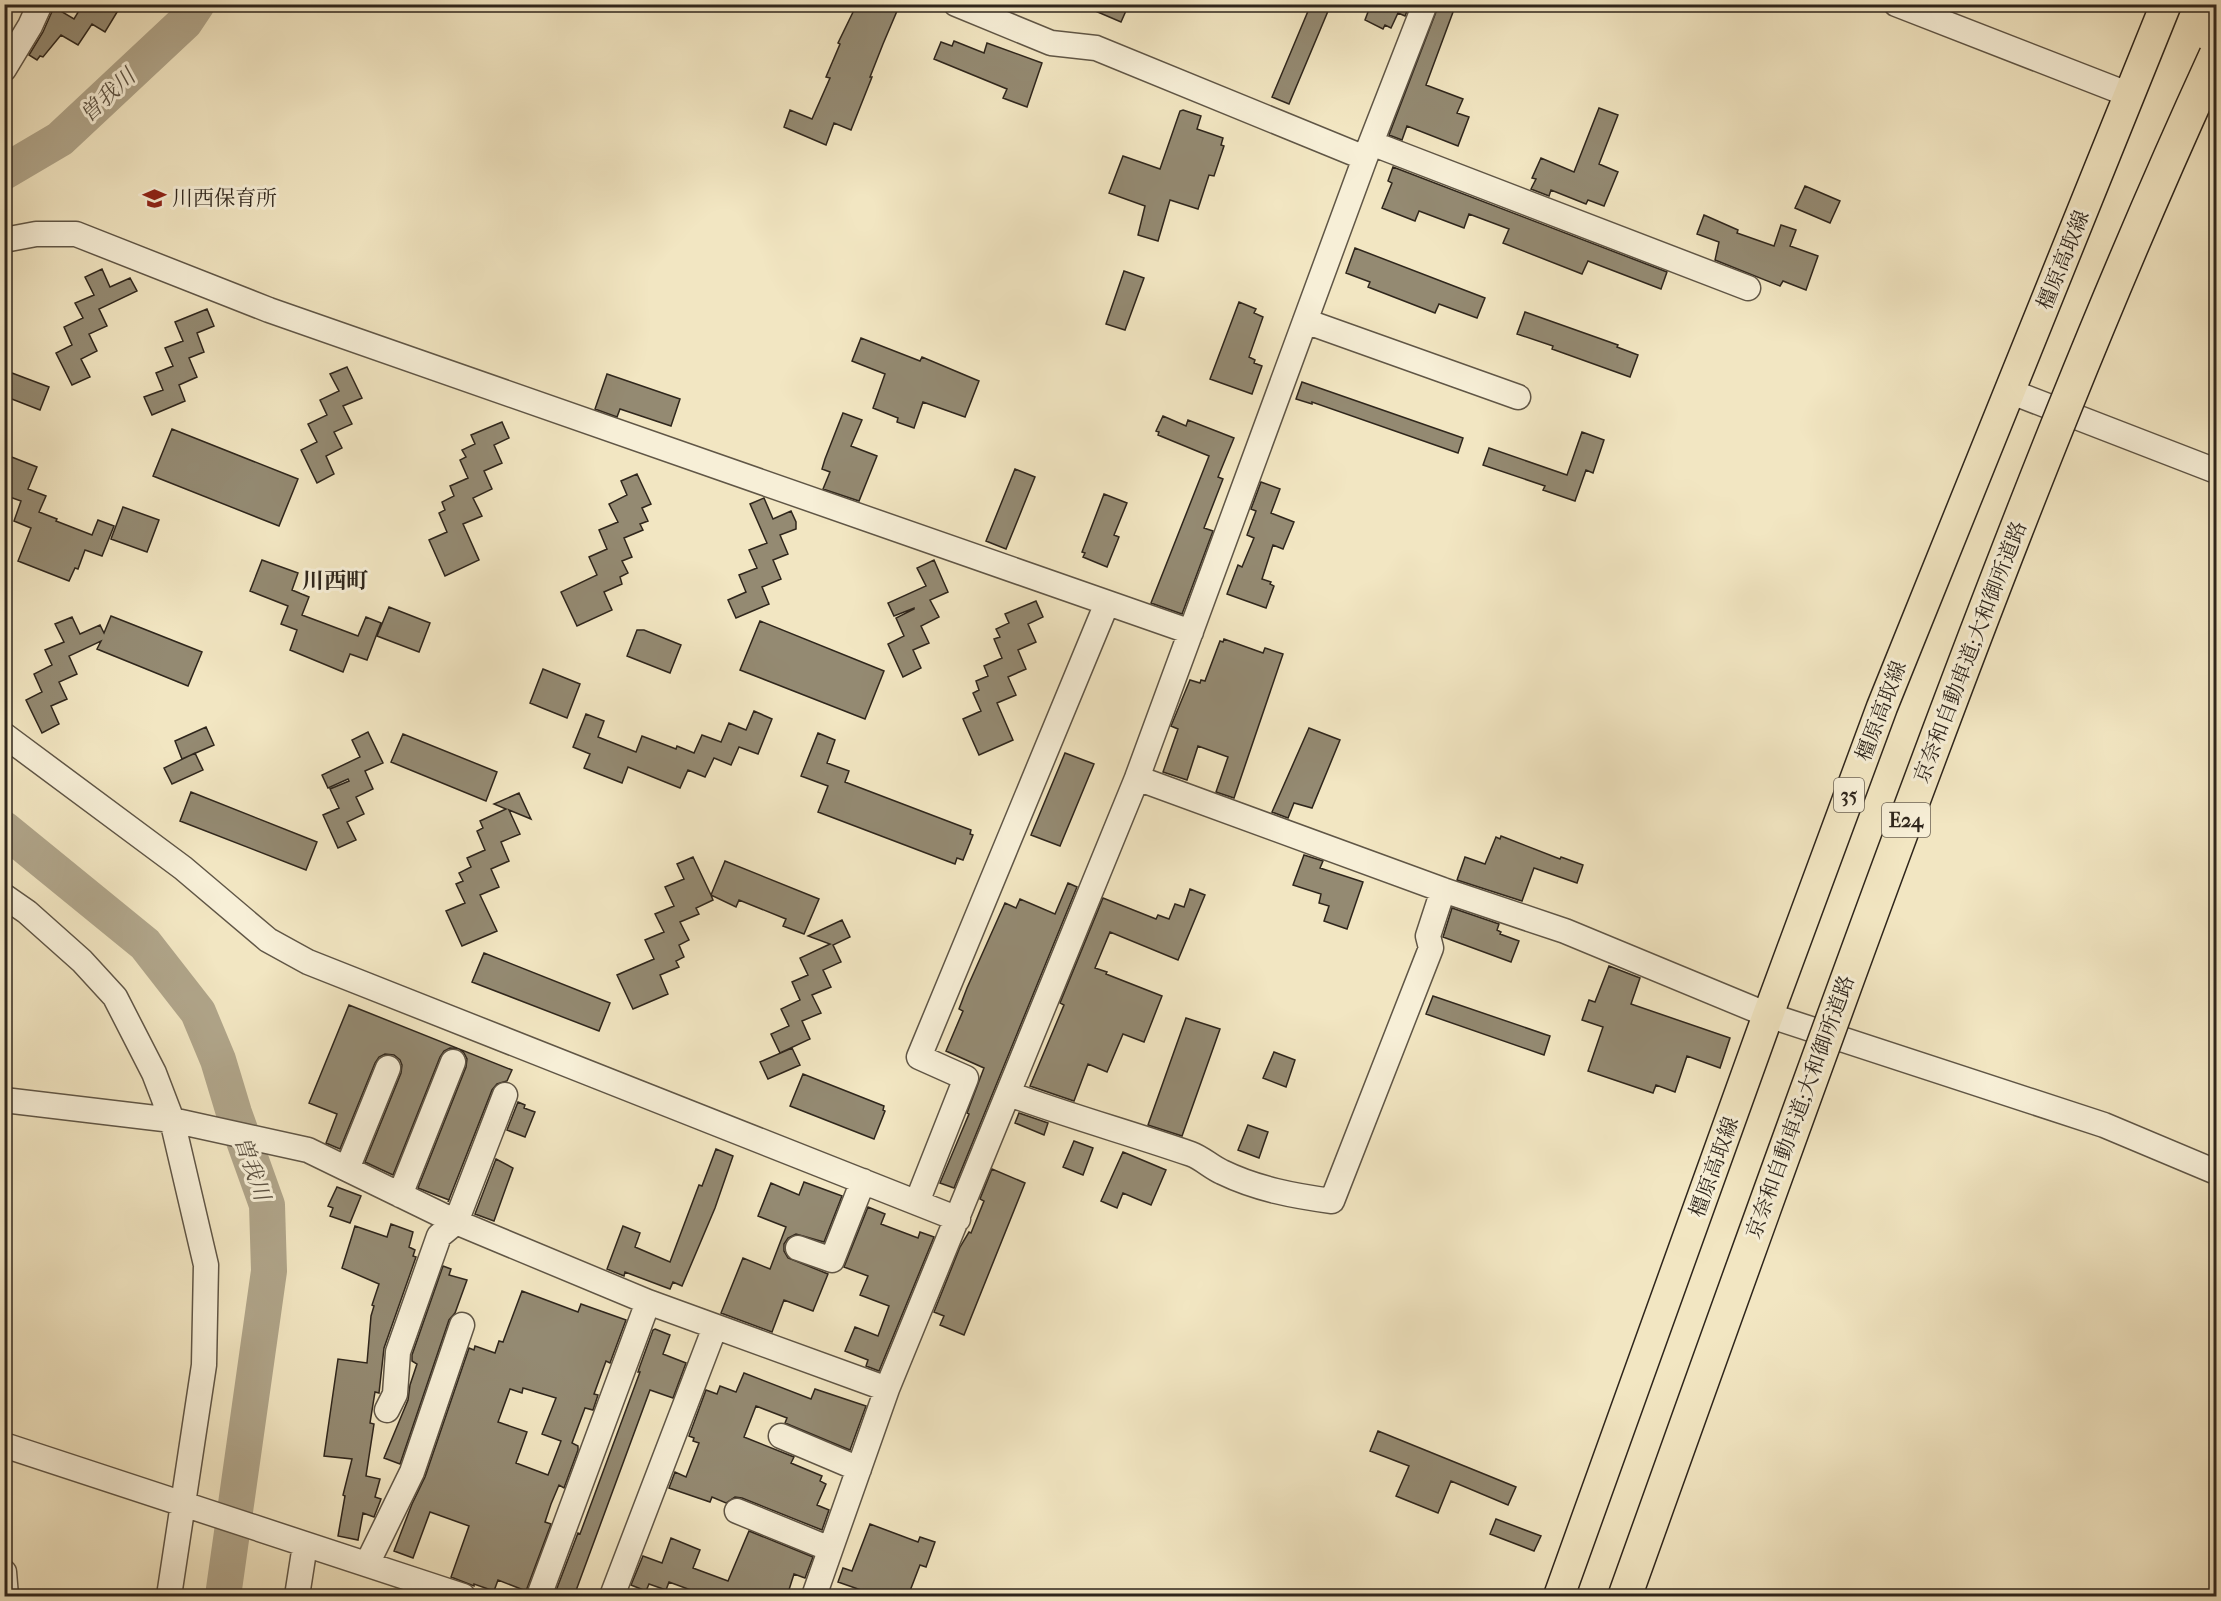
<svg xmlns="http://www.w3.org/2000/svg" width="2221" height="1601" font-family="'IM FELL French Canon','Noto Serif JP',serif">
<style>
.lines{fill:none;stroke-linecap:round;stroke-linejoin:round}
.river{stroke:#b0a58a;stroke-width:36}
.building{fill:#948a72;stroke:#2f261c;stroke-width:1.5;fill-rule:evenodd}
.minor-casing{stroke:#605646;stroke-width:27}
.major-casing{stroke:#2f261c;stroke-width:33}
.minor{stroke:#f7efd7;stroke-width:24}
.major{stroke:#f2e6c2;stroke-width:30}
.highway-bridge-casing{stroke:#2f261c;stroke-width:36;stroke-linecap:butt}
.highway-bridge{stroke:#f2e6c2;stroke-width:33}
.labels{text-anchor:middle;stroke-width:6;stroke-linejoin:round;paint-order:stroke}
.shield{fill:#f7efd7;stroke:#6b6254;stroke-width:1.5}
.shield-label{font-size:20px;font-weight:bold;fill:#2f261c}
.poi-label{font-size:21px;fill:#2f261c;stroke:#f7efd7;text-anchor:start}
.street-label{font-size:21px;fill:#2f261c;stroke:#f7efd7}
.water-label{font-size:22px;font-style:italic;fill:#5c5242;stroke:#f7efd7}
.neighbourhood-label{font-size:22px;font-weight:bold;fill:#2f261c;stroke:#f7efd7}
</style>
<rect width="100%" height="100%" fill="#f2e6c2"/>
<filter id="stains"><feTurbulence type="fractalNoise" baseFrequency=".00333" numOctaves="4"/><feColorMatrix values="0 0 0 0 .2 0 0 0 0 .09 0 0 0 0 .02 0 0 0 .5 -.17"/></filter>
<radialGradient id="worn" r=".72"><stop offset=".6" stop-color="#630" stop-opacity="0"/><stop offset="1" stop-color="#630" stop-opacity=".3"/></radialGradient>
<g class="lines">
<path class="river" d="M4,172L60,139L185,22L197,4
M4,829L145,944L198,1012L218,1060L234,1113L267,1205L269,1271L223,1596"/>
</g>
<path class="building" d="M83,4H122L105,32L92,24L78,45L61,35L43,57L40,56L37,60L29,55L43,32L54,7L74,19Z
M857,4H900L883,44L870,77H872L851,130L834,123L826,145L784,127L790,110L812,119L830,78L826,77L840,44L838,43Z
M1079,4H1129L1121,22Z
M1311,4H1331L1289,104L1272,97Z
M1371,4H1410L1405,16L1398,13L1391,28L1385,25L1383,29L1365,20Z
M1439,4H1456L1426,85L1463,99L1457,113L1469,117L1458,146L1407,126L1402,140L1389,135Z
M954,41L984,53L987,43L1042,63L1027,107L1003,98L1007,89L934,59L941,42L952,46Z
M1599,108L1618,115L1599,164L1618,172L1604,206L1588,200L1586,204L1551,190L1549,196L1531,189L1536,179L1532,178L1541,158L1574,172Z
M1183,110L1201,116L1197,129L1223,138L1221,145L1224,146L1214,176L1209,175L1198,209L1170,200L1158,241L1138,235L1145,206L1109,193L1123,156L1160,169L1180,111Z
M1393,167L1667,272L1661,289L1588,261L1582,274L1503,243L1509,229L1469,214L1464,228L1419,211L1415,221L1382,208L1392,183L1388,181Z
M1805,186L1840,201L1830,223L1795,208Z
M1704,215L1738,230L1737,233L1774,246L1781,225L1796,230L1790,246L1818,256L1806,290L1783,281L1780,286L1715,260L1719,242L1697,234Z
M1355,248L1485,298L1477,318L1439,304L1435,313L1368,287L1370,282L1346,273Z
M102,269L110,287L130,278L137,291L99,309L107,326L89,334L97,351L81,359L90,377L72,385L56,353L72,345L64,327L83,318L75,303L94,295L85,277Z
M1124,271L1144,278L1125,330L1106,324Z
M1239,302L1256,309L1254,313L1263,317L1249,357L1255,360L1254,363L1262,366L1252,394L1210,379Z
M207,309L214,326L197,333L204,352L189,358L197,377L179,385L185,401L152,415L144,397L163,390L156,373L173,366L165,348L183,341L175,322Z
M1525,312L1618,345L1617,347L1638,355L1630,377L1552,349L1553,346L1517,334Z
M861,338L920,361L922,357L979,381L965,417L923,402L914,428L897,422L898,418L873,408L885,374L852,361Z
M347,367L362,398L343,406L352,424L334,432L342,448L326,456L334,474L317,483L301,450L317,442L308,424L327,415L320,400L339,391L330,374Z
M4,370L49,387L40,410L4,396Z
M607,374L680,399L671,426L620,409L617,417L595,409Z
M1302,382L1463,438L1458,453L1312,402V404L1296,399Z
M843,413L862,420L851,446L877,456L859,501L823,489L830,472L822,469L825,459Z
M1163,416L1186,426L1188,420L1234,438L1218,477L1223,479L1204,528L1213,531L1182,614L1151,603L1209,456L1158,435L1159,432L1156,431Z
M502,422L509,438L494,445L502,463L484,471L492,489L473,498L482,516L463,524L479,560L445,576L429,540L447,532L439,513L445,510L442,502L454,496L450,486L468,478L460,460L466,457L462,450L475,444L471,435Z
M172,429L298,479L279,526L153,476Z
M1582,432L1604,440L1593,473L1586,470L1575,501L1543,490L1545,486L1483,465L1489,448L1567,475Z
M4,454L37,467L28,489L46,496L39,512L57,519L56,521L92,535L98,520L114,526L102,556L85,550L78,569L75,568L69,581L18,561L31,528L14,521L21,501L4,495Z
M1015,469L1035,477L1006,549L986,541Z
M637,474L651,504L642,508L648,521L640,524L643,530L624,538L632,557L622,561L628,573L620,577L622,584L604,592L612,610L577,626L561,592L597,575L589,557L607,549L599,530L618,522L609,504L627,495L621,481Z
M1261,482L1280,489L1271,513L1294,522L1283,549L1273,545L1262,579L1271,582L1270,584L1274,586L1266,608L1227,594L1238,565L1242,567L1254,538L1247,535L1256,511L1251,509Z
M1104,494L1127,503L1114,535L1119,537L1107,567L1083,557L1085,553L1082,552Z
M764,498L773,519L791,511L796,522V529L780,535L788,554L773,560L781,579L762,587L769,604L736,618L728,600L746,592L739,575L757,568L749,550L767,543L750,504Z
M123,507L159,520L147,552L111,539Z
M262,560L298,573L292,590L309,597L302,615L358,636L366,617L381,623L367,660L350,654L343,672L290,650L297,630L281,624L288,606L250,591Z
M934,560L948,592L930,600L939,617L921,626L929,643L913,650L921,668L903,677L888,644L904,636L896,618L914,609V608L894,616L888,603L926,586L917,568Z
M1036,601L1043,617L1028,624L1036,642L1018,650L1026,669L1008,677L1016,695L997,703L1013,740L979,755L963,719L981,711L973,693L979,690L976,681L988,676L984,666L1002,658L994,639L1000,637L996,629L1009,623L1005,614Z
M389,607L430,623L419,652L377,636Z
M111,616L202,652L188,686L97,649L101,641L69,656L77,674L59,682L67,699L51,706L59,724L42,733L26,700L42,692L34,674L52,665L45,650L64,642L55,624L72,617L80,634L100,625L104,633Z
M760,621L884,671L865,719L740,670Z
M637,630H644L681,645L670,673L627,656Z
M1224,639L1263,653L1265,648L1283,654L1234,798L1216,792L1228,757L1198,746L1187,780L1163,772L1178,729L1171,726L1190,680L1200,683L1201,680L1205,681L1220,641L1223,642Z
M543,669L580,684L567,718L530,703Z
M754,711L772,719L758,754L739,747L731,765L714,758L705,777L688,770L680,788L628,767L622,783L584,768L590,754L573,747L586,714L604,721L598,737L636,752L642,736L676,749L677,746L694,753L702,735L721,742L729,723L746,730Z
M206,727L214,745L182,759L175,741Z
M1309,728L1340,740L1312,808L1294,803L1288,818L1272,812Z
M368,732L383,763L365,771L373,789L356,797L364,814L347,822L356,840L338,848L323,815L339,808L330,789L349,781L348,779L328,788L322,775L360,757L352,740Z
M818,733L835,740L827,763L849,771L845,782L971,830L970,834L973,835L963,860L957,858L955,864L947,861L818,812L828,786L801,776Z
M403,734L497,772L486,801L391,762Z
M195,753L203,770L172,784L164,768Z
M1065,753L1094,764L1060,846L1031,835Z
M191,792L317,842L306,870L180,821Z
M519,793L531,819L509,810L520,834L501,842L509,861L491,869L499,887L480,895L497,931L462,946L446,911L465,903L456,884L463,881L459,873L471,867L467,858L485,850L477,831L483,828L480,821L506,809L494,804Z
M1501,836L1560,859L1561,857L1583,865L1577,883L1534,868L1522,901L1457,880L1465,857L1485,864L1496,837L1500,839Z
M1304,855L1323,861L1320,868L1363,882L1347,929L1324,921L1329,906L1319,903L1321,894L1293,885Z
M693,857L711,895L725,861L819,899L804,934L783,926L786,919L739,900L736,907L711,895L713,900L696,908L699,914L680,922L689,940L679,945L684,957L676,961L679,967L660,975L668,994L633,1009L617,975L654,959L645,940L664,932L655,914L674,906L665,887L684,879L677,864Z
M1068,883L1077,887L954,1188L940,1183L969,1114L967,1113L984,1068L946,1051L963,1011L959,1009L967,988L1005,903L1016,908L1020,899L1055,914Z
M1190,889L1205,895L1178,960L1110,932L1095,968L1107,972L1106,974L1162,996L1144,1042L1123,1034L1107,1072L1088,1064L1074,1101L1030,1086L1064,1005L1060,1003L1103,898L1156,919L1158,915L1169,919L1175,904L1184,907Z
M1452,908L1499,924L1497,930L1501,932L1500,934L1519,941L1511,962L1443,937Z
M842,920L850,937L833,945L841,962L823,970L831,987L812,995L821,1013L802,1021L810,1039L780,1053L771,1034L789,1026L781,1009L800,1000L792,982L808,975L800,958L830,944L808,936Z
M484,953L610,1003L599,1031L472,982Z
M1609,966L1640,978L1631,1004L1730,1038L1720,1068L1687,1056L1675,1092L1656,1085L1653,1093L1588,1071L1603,1027L1582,1020L1589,1000L1595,1002Z
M1433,996L1550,1036L1544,1055L1426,1014Z
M349,1005L512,1070L507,1081L497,1084L492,1090L448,1202L449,1200L418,1188L466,1067L467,1059L464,1053L459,1049L450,1048L444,1051L440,1057L393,1175L365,1162L401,1073L402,1065L400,1060L394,1055L385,1054L379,1057L375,1063L340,1149L326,1143L337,1114L309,1103Z
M1186,1018L1220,1029L1182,1136L1148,1125Z
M792,1048L800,1065L768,1079L760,1062Z
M1274,1052L1295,1060L1286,1087L1263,1078Z
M803,1074L884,1106L883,1110L885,1111L874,1139L790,1106Z
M518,1102L525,1105L524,1108L535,1112L525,1137L507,1130Z
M1019,1113L1048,1123L1044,1135L1015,1123Z
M1248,1125L1268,1132L1259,1158L1238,1150Z
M1074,1141L1093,1148L1083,1175L1063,1167Z
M716,1149L733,1156L715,1208L682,1286L673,1282L670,1289L625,1272L624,1276L607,1269L623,1226L640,1233L635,1247L670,1262L699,1185L702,1186Z
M1123,1152L1166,1170L1151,1205L1123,1193L1117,1208L1101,1201Z
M496,1159L513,1168L494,1221L475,1214Z
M992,1169L1025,1183L964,1335L940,1325L944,1316L934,1312L960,1247L969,1232L971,1233L984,1201L980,1199Z
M804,1182L842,1196L824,1242L796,1234L788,1238L784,1244V1251L788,1258L828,1274L813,1311L784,1300L772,1332L721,1313L743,1258L770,1269L786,1227L758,1216L771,1183L799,1195Z
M337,1187L361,1196L350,1223L330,1216L333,1208L328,1206Z
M868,1207L885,1214L881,1224L918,1238L920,1232L934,1237L879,1371L866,1366L868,1360L845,1351L855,1327L878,1336L889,1306L860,1295L868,1276L844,1267Z
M391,1224L413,1232L409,1247L415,1250L413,1256L416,1257L384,1348L379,1393L375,1392L370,1423L374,1424L366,1476L380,1479L375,1497L381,1499L374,1517L363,1513L358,1540L338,1536L345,1496L343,1495L352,1459L324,1456L338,1359L367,1363L371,1316L374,1306L372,1305L379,1284L342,1268L355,1226L387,1237Z
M443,1266L451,1269L449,1275L467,1280L455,1313L449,1320L400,1464L384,1458L408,1400L410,1385L417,1364L412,1361V1355Z
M522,1291L578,1312L581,1304L626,1320L610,1363L606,1361L594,1394L598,1395L593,1410L585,1408L572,1443L578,1446V1450L564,1488L559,1485L551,1504L545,1522L551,1524L526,1591L498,1580L494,1591L474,1584V1586L451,1577L469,1526L430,1512L413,1558L394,1551L412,1504L425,1477L469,1348L474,1350L475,1346L495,1353L499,1341L503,1342ZM523,1388L556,1398L542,1434L561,1441L548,1475L516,1463L527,1432L498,1422L510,1389L522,1393Z
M655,1329L670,1335L663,1354L686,1363L673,1398L650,1390L574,1596H554L578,1533L580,1534L640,1372H638L640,1366L653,1330Z
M744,1373L811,1399L815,1389L866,1406L850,1450L785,1423L787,1418L756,1406L744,1437L794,1457L791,1463L822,1476L820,1481L826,1484L817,1505L829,1510L822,1530L742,1498L735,1497L726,1503L712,1497L710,1502L669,1488L675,1472L686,1477L699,1443L693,1441L694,1438L689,1436L706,1390L717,1394L720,1386L736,1392Z
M1378,1431L1516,1487L1508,1505L1451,1481L1438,1513L1396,1496L1409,1466L1370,1451Z
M1496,1519L1541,1536L1534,1551L1490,1534Z
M870,1524L918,1542L920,1537L935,1542L926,1567L920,1565L908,1596H878L838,1582L843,1568L852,1571Z
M749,1531L813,1557L805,1578L794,1574L787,1596H707L669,1582L666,1590L649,1584L646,1591L631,1585L643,1556L662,1563L671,1538L700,1550L693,1568L728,1581Z"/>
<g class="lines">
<defs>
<path id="minor" d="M956,4L1051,43L1096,48L1365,158
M1896,4L2130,95
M4,69L30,26L40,4
M1371,143L1748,288
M4,240L36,234H76L269,310L1191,632
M1305,321L1518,397
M2009,391L2216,471
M4,735L183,868L268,940L308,962L958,1219
M1137,778L1443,890L1565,931L1768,1015L2104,1125L2216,1172
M4,896L27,912L82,961L115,997L154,1073L172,1120L206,1265L204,1365L169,1596
M1009,1094C1069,1116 1130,1133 1191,1154C1202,1158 1211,1167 1222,1172C1257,1189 1294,1196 1332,1201L1431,948L1428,936L1443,890
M4,1100L172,1120L308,1150L456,1222L648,1302L887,1389
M347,1169L388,1068
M400,1195L453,1062
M917,1202L966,1078L919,1057L1107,603
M798,1248L832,1260L863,1181
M387,1410L395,1394L398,1352L439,1236L456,1222L505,1095
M781,1436L859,1469
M4,1445L463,1596
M737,1511L830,1549
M367,1564L412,1472L462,1325
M4,1572L6,1596
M297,1596L305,1545
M539,1596L648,1302
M612,1596L715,1327
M814,1596L887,1389L1137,778L1365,158L1425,4"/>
<path id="major" d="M1559,1596L1768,1015L1882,707L2166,4"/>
</defs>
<use href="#minor" class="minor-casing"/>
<use href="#major" class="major-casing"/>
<use href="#minor" class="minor"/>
<use href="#major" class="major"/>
<defs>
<path id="highway-bridge" d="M1625,1596C1724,1320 1822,1044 1925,769C2015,528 2109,288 2216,55"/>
</defs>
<use href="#highway-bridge" class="highway-bridge-casing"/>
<use href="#highway-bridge" class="highway-bridge"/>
</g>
<defs>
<symbol id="school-bare" viewBox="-9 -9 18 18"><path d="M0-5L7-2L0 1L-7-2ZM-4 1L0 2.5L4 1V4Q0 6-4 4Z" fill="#8f2418" stroke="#f7efd7" stroke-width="2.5" paint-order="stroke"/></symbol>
</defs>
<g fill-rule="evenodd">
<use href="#school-bare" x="138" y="182" width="33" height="33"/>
</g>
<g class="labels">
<g class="shield">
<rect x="1834" y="778" width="30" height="34" rx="4.5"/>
<rect x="1882" y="803" width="48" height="34" rx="4.5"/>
</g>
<g class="shield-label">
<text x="1849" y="802">35</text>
<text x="1906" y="827">E24</text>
</g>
<g class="poi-label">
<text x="172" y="205">川西保育所</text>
</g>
<g class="street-label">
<text transform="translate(2063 260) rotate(-68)" y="7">橿原高取線</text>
<text transform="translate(1970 652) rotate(-69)" y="7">京奈和自動車道;大和御所道路</text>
<text transform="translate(1881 711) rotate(-69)" y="7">橿原高取線</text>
<text transform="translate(1800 1107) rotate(-70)" y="7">京奈和自動車道;大和御所道路</text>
<text transform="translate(1714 1167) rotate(-70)" y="7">橿原高取線</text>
</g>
<g class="water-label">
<text transform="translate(107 95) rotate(-43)" y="8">曽我川</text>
<text transform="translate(253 1168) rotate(71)" y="8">曽我川</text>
</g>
<g class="neighbourhood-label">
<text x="335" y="588">川西町</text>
</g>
</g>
<rect width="2221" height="1601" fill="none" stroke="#f2e6c2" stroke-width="24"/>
<rect x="6" y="6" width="2209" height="1589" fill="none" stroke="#2f261c" stroke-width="3"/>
<rect x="12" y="12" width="2197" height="1577" fill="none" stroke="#2f261c" stroke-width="1.5"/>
<rect width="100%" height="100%" filter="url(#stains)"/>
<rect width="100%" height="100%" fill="url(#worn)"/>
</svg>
